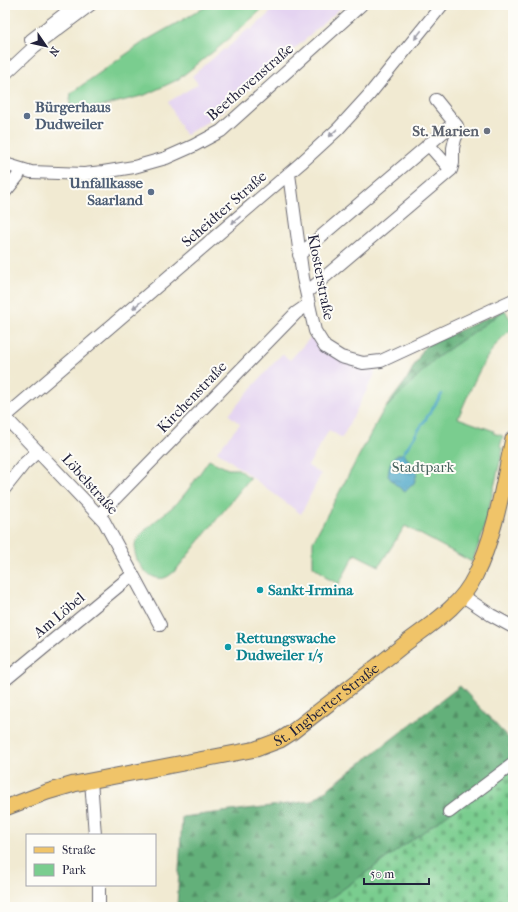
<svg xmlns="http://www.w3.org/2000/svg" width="518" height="912" font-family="'IM FELL French Canon',serif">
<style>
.built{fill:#e4d3f1}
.forest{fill:url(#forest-firs);stroke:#42695a}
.cemetery{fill:url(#cemetery-stones);stroke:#4e7865}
.park{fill:#7acd8f;stroke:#4e7865}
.water{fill:url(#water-ripples);stroke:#356481}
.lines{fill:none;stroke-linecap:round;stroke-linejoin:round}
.stream{stroke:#48a5c7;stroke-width:2.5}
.minor-casing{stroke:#6a6870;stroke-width:14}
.major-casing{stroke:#6a6870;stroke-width:17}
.minor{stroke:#fff;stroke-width:12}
.major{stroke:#f0c469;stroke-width:15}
.oneway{fill:#9c9ca7}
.service-dot{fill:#5c6f8a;stroke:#fdfcf7;stroke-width:1.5}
.worship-dot{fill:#6b7280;stroke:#fdfcf7;stroke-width:1.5}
.culture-dot{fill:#0f9aa8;stroke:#fdfcf7;stroke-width:1.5}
.labels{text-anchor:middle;stroke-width:4;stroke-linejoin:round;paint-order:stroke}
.street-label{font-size:15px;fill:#22223b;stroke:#fdfcf7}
.service-label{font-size:15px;font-weight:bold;fill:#4e5e75;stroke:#fdfcf7;text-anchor:start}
.worship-label{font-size:15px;font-weight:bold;fill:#5b616d;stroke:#fdfcf7;text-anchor:end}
.park-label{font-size:15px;fill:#415e58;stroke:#fdfcf7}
.culture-label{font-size:15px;font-weight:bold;fill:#0d838f;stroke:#fdfcf7;text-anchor:start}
</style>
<defs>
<pattern id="forest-firs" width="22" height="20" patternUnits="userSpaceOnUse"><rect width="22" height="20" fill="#63b07a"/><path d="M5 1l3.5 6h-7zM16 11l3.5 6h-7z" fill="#518f65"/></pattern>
<pattern id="cemetery-stones" width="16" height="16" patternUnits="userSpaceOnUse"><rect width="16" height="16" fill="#7acd8f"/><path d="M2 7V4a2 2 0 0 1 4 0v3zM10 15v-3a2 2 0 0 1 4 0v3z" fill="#69b07c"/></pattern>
<pattern id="water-ripples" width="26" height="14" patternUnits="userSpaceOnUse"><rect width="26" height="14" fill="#48a5c7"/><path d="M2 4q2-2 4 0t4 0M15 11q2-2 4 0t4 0" fill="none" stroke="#3c86a3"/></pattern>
</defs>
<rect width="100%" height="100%" fill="#fdfcf7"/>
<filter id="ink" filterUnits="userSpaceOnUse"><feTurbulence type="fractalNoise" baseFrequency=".025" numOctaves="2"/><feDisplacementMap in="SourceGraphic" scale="8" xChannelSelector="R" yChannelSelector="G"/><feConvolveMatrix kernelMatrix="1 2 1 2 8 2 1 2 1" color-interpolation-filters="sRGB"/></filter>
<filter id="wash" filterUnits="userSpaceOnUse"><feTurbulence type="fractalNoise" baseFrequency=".012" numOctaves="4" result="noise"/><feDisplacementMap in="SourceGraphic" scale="16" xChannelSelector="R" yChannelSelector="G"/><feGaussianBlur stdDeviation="0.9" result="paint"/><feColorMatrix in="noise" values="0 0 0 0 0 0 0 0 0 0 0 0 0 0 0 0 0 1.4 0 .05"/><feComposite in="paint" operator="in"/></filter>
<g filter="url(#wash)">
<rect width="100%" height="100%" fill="#f1ead2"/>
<path class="built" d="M281,5H344L231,105L214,118L185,135L168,102L198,84L192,76L224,49L225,50L249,28L251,30L275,8L276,9Z
M311,337L320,349L373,367L375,371L374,376L342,438L329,430L308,466L321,474L301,514L217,451L240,424L229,415L247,393L282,354L290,360Z"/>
<path class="forest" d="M505,310L435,359L383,411L405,382L425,346Z
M460,686L513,743V768L318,907H177L182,817L312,801Z"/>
<path class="cemetery" d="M513,768V907H318L503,775Z"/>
<path class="park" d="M209,5H267L218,48L177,80L145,95L103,106L69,109L71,93L145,41Z
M505,310L513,324V328C485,349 472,387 458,418L494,431L493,433L503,436L500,447L503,449L501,458L483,533L472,562L405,526L379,566L355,554L339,584L325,577V575L313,566V541L383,411L435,359Z
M209,460L228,469H238L250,478L176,570C169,576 164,581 154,577C147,574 143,570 139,563C136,559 134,551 135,545C136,534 169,511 178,502C189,490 199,474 209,460Z"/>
<path class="water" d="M399,454H403L409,460L417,474L414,483L405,492L395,484L388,476C389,467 390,458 399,454Z"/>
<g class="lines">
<path class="stream" d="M403,454L442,394"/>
</g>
</g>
<g filter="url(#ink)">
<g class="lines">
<defs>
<path id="minor" d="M31,40L76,5
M5,74L34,47L90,5
M428,144L451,170
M5,164L31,172L84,174L103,172L134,167L166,158L193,146L221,131L361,5
M289,174L303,278L315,331L325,347L341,357L363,363L381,361L513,300
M5,192L18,176L20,169
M299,255L454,123
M307,292L451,170L453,163V148L455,139L458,132L457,126L436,100
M5,417L301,163L338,129L369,95L442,5
M5,417L104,521L160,625
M5,488L24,464L38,451
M99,515L296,313L309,304
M463,596L491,615L513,627
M5,680L132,575
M91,780L95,835
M449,812L513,764
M99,885V907"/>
<g id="major">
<path id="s1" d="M5,808L47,792L74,784L256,749L280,740L291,733C329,703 368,674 406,643C431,624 461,606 475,576C496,534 503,484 513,439"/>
</g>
</defs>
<use href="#minor" class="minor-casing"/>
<use href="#major" class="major-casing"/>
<use href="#minor" class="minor"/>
<use href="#major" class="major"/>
</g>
<defs><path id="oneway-solid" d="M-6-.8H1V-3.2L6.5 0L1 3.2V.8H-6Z"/></defs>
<g class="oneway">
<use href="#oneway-solid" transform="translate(418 35) rotate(128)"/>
<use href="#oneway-solid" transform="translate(333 133) rotate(137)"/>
<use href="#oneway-solid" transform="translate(236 220) rotate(139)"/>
<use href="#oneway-solid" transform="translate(137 305) rotate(139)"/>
</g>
</g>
<g class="service-dot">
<circle cx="27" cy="116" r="4"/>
<circle cx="151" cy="192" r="4"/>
</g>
<circle class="worship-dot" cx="487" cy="131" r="4"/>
<g class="culture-dot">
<circle cx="260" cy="590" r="4"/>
<circle cx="228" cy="647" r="4"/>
</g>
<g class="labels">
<g class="street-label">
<text transform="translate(250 82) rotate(-41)" y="5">Beethovenstraße</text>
<text transform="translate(224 209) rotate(-41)" y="5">Scheidter Straße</text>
<text transform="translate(321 277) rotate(79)" y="5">Klosterstraße</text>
<text transform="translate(192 397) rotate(-46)" y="5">Kirchenstraße</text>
<text transform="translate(90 484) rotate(48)" y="5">Löbelstraße</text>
<text transform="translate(59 615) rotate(-40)" y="5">Am Löbel</text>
<text dy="5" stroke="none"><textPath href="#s1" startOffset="342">St. Ingberter Straße</textPath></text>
</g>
<g class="service-label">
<text x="35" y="112">Bürgerhaus<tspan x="35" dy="17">Dudweiler</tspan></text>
<text x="143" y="188" text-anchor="end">Unfallkasse<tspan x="143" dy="17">Saarland</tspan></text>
</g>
<g class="worship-label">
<text x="479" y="136">St. Marien</text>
</g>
<g class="park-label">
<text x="423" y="472">Stadtpark</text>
</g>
<g class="culture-label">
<text x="268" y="595">Sankt-Irmina</text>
<text x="236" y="643">Rettungswache<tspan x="236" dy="17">Dudweiler 1/5</tspan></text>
</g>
</g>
<rect width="518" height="912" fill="none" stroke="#fdfcf7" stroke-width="20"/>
<rect x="26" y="834" width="130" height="52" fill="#fdfcf7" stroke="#a5a5ac"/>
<rect x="34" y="847" width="20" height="6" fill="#f0c469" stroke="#a5a5ac"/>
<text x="62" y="854" font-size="12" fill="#22223b">Straße</text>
<rect x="34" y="864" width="20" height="12" fill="#7acd8f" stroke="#a5a5ac"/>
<text x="62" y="874" font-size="12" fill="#22223b">Park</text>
<g transform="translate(46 46) rotate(124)" stroke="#fdfcf7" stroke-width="3" paint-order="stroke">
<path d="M0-3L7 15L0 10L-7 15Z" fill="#22223b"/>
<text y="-6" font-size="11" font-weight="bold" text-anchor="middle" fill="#22223b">N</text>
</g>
<path d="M364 878v6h65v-6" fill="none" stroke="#22223b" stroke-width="2"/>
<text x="370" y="878" font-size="12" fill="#22223b" stroke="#fdfcf7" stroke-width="3" paint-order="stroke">50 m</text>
</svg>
